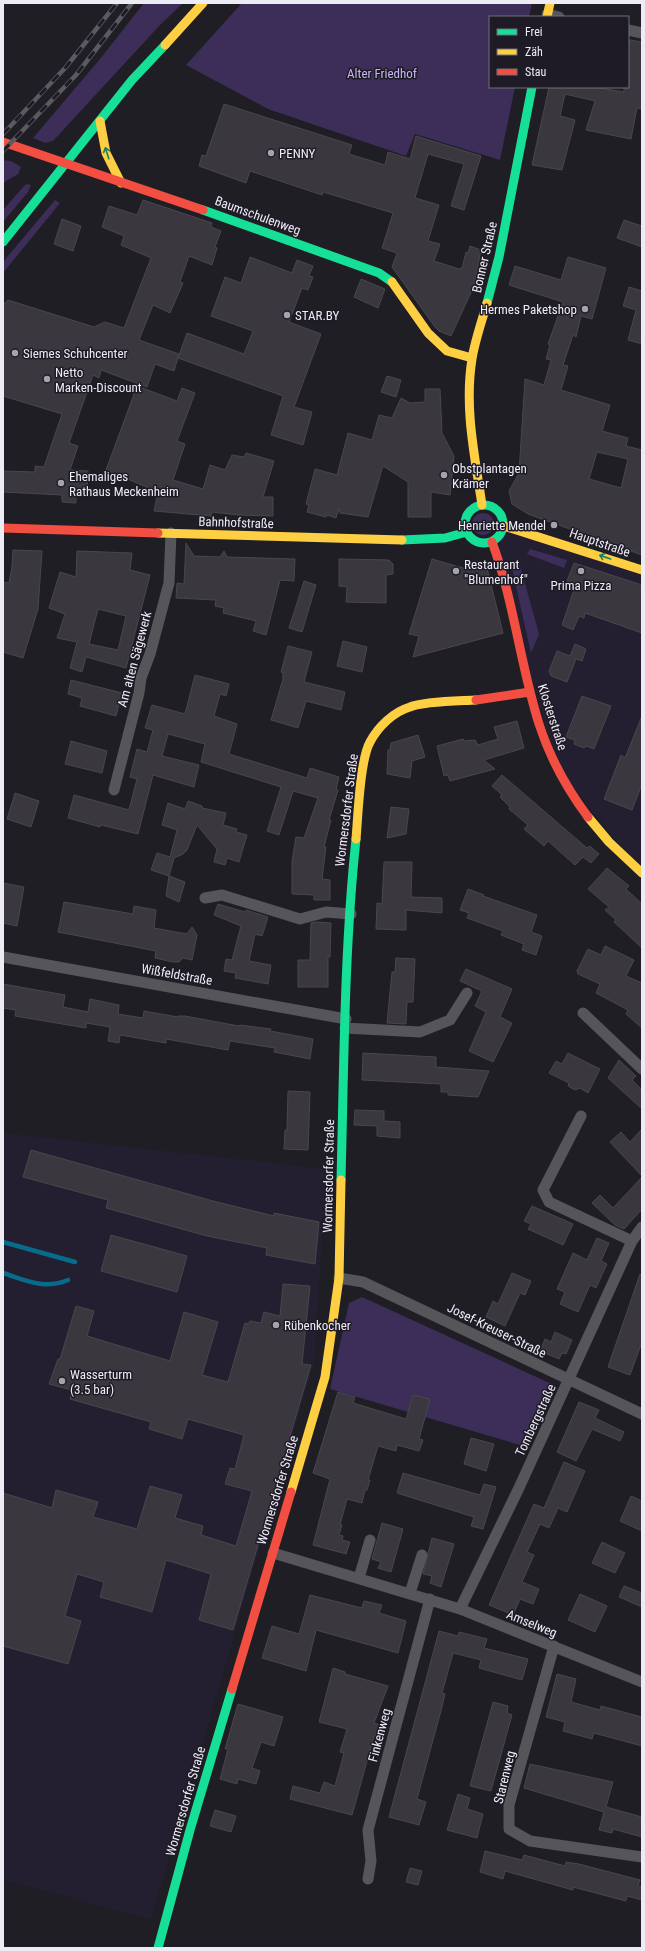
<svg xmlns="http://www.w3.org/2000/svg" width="645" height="1951" font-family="'Roboto Condensed',sans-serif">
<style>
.built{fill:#231f30}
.green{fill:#3c2e58}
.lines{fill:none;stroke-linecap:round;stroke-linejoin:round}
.stream{stroke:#076b8b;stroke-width:4.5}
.building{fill:#3a383e;stroke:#48474c;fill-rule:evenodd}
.street{stroke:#56555a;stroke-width:11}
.fast{stroke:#16e098;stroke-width:9}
.slow{stroke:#ffcf43;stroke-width:9}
.jam{stroke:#f24e42;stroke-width:9}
.rail-casing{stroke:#5b5a60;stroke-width:4.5}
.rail{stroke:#1e1b27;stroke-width:3;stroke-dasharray:9;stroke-linecap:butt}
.oneway{stroke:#1a7e60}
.poi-dot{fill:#a5a3ab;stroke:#1e1b27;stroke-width:1.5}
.labels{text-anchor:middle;stroke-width:3;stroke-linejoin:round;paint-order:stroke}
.park-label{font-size:13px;fill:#c6b5f6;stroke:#1e1b27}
.poi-label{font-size:13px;fill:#edebf4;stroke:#1e1b27;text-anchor:start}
.street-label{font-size:13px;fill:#edebf4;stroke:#1e1b27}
</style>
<rect width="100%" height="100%" fill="#1f1e24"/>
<path class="built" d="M513,528L642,570V873L557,767L494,546L500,535Z
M3,1133L327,1169L314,1363L151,1919L3,1880Z"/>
<path class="green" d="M144,3H183L160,25L53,141L45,143L33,138L100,59Z
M242,3H532L529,17H490V87H515L500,160L415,134L406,156L268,109L186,65Z
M3,160L11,161L21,167L18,174L3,183Z
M27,184L31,185L28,192L3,222V210L24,186Z
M55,200L60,203L3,273V262Z
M472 524a11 11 0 1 1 22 0a11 11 0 1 1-22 0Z
M530,549L567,560L564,568L527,554Z
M519,562L539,634L531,653L511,564Z
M362,1297L554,1385L527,1447L330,1389L349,1303Z"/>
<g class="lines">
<path class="stream" d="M3,1242L75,1262
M3,1273C25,1280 45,1290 68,1280"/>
</g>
<path class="building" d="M630,40L642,42V109L637,108L631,139L586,130L595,101L565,94L560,116L575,120L562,170L532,165L549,87H594L624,92V87H628V47Z
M224,104L352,145L349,154L385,165L388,152L410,159L416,136L481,156L464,210L451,206L464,164L428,154L415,198L439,205L428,241L440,244L434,261L459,269L462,268L466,252L468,253L470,246L481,250L474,286L451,336L439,331L435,327L392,267L397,253L382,248L393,213L323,192L322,195L250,171L246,183L199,166L202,155L206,156Z
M143,200L212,223L211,227L221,231L215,247L217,248L212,265L189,256L180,282L183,283L170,313L153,305L139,340L179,354L174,371L155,364L147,387L101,370L99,378L93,375L69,443L78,446L70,470L88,471L87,496L76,495V503L62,502V495L3,492V471L35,472V466L44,467L62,414L3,396V305L8,300L94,327L105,322L124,328L151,258L121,245L124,236L102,227L109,206L137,215Z
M62,219L81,226L73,251L54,244Z
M624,220L642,226V247L617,238Z
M250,257L292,273L297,260L313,266L309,276L313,277L308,290L302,288L289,322L321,334L294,407L312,412L303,445L271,435L283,396L178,358L187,333L244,354L253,331L211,316L225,277L241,283Z
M568,257L606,268L592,319L581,316L576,337L573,335L563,365L568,366L561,390L610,405L602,431L628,438L626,446L642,450V555L528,514L512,504L509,491L519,473L525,379L544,385L551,360L546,359L550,345L548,344L563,302L509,285L515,266L561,280ZM597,452L628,459L621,488L589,479Z
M361,279L385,289L378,308L354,297Z
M629,287L642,291V344L628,340L636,310L623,306Z
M387,376L401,380L396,397L381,392Z
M137,386L177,401L182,388L195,393L177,441L185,444L173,480L203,489L210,465L225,470L232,455L244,457L246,453L274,461L263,497H273V516L238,515L212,512L211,516L154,511L158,492L106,470Z
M425,389H440L442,433L454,456L450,495L431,492V517H408V482L383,466L368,517L340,513L339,508L336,518L327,515L326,517L307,512L309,505L306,504L315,469L337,475L348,433L372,440L379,415L392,418L401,398L410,403L425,402Z
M186,543L194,556L220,557L224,551L227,557L295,559L294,581L280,580L266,635L253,631L256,621L223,613L224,608L215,606L216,600L176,598L177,583L184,584Z
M13,550L42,551L38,609L23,658L3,652V582L9,583L12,567Z
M77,551L132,553L130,570L150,575L126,668L86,657L82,672L70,668L77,642L57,638L65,614L49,608L60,572L76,577ZM98,609L126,616L118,650L89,644Z
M339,559L389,560L393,564V574L386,575V603L346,602L347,587L339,586Z
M432,559L470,570L473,563L487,568L503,633L413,657L419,636L409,634Z
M574,563L642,585V633L585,613L584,618L579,616L573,630L562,625L576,584L567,581Z
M304,581L316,585L302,632L289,628Z
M343,641L367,647L362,672L337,666Z
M575,644L586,649L582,661L576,659L567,682L551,676L549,671L557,651L570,656Z
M288,646L312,652L304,682L345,692L341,710L306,701L298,728L271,720L283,679V673L281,672Z
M195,675L229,684L226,696L220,694L214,716L237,724L229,754L307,778L310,768L339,777L336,789L338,790L329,820H331L324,847H326L322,879L330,880V900H314V895L292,894V861L296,837L304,838L318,798L293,791L279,835L267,831L281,787L201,762L205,744L168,734L162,756L199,765L194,787L153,775L138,834L101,825L100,827L68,818L74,795L129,810L137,779L130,777L137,749L147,752L153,730L145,728L152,705L185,714Z
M71,680L122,693L116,716L80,706L82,698L68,694Z
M582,696L611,706L594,749L586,746L584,748L574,744L575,740L566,737Z
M642,716V784L632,810L604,799L621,755L625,758Z
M517,721L524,748L484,760L495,769L450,781L448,775L444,776L437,746L463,739L464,741L475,740L478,745L498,739L494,727Z
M418,735L425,757L412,761L410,778L387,774L388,750H390L391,743Z
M71,741L107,751L102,773L65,764Z
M502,775L587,848L590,846L599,854L591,863L583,857L575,865L548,841L544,846L524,829L528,825L509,809L510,807L500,797L502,795L492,786Z
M15,793L39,801L31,827L7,819Z
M188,801L202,806V808L226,813L223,825L237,829L236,832L247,835L239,862L227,858L225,865L214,862L217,849L197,825L187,850L183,854L174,858L169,876L151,870L157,853L170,857L177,830L162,825L168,803L185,809Z
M391,807L409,809L406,834L387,838Z
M384,862H412L411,897L442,898V913L406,910V930L376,929L377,903L382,904Z
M607,868L629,886L626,889L642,904V948L614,922L616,920L605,910L609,907L588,889Z
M169,876L185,882L179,902L166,896Z
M3,883L24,887L17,926L3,923Z
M468,889L484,895L483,896L537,915L531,932L542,936L536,955L522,950L524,944L501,935L503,931L467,918L469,913L460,910Z
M64,902L133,914L134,906L156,910L154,928L187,934L192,927L197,935L192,960L183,958L179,962H173L155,958L156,951L58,932Z
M218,904L245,912L246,910L268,917L262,936L255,934L249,961L271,965L268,984L235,978L236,973L224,971L226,959L232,960L241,926L214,915Z
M316,922L331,923L330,957H328V987H298V960H310L311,923Z
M605,946L634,960L626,976L642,983V1028L626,1014L628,1010L596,993L600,984L578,974L577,971L588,949L601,955Z
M396,958L415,959L413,1002H407L406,1024L387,1023L392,972H395Z
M466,969L512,989L500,1017L512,1023L493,1062L469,1051L486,1012L475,1006L482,991L460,981Z
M3,984L65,995L63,1007L88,1012L90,999L119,1005L118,1014L143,1018L144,1011L178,1017V1016H185L239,1026L240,1025L271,1029L270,1031L313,1039L310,1059L274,1052L275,1048L230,1041L228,1050L166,1039V1043L120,1035L119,1043L108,1041L110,1027L86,1023V1028L15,1016L16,1010L3,1008Z
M363,1053L436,1057V1067L489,1071L478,1097L448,1095V1092H441V1084L362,1080Z
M568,1053L600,1069L588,1093L580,1088L575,1090L568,1086L569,1083L549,1073L556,1061L562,1064Z
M619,1060L636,1076L632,1080L642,1090V1109L608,1078Z
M288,1091L310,1092L308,1150L284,1149L285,1130H287Z
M355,1110L384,1111V1121L400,1122V1138L377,1136V1126L354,1125Z
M642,1129V1176L610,1142L621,1132L630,1142Z
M31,1150L213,1201L274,1216V1213L319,1222L315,1264L266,1255L267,1248L207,1236L106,1208L108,1200L23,1177Z
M642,1177V1209L624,1229L615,1225L592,1203L600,1195L613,1208Z
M532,1206L573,1224L563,1245L528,1229L531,1224L524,1221Z
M111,1235L187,1256L177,1292L101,1271Z
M597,1238L609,1243L601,1261L607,1264L596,1288L590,1285L578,1312L560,1304L565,1292L557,1289L573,1253L587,1260Z
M512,1273L531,1281L525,1295L520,1293L505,1326L486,1317L493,1301L498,1304Z
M640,1274L642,1275V1342L630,1375L608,1367Z
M283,1284L310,1286L302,1364L311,1365L233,1630L199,1620L211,1574L166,1560L152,1612L100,1597L104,1582L77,1574L65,1616L81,1621L68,1664L3,1646V1493L52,1508L56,1490L98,1502L93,1517L137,1529L150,1486L182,1495L175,1518L203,1526L201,1535L236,1546L252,1491L225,1484L230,1468L235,1469L244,1435L188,1419L182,1439L149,1429L151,1422L70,1399L72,1390L49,1384L58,1359H60L76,1306L94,1311L87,1336L170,1361L184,1312L218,1322L202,1375L228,1382L245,1323L248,1324L250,1321L261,1323L264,1312L280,1316Z
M555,1332L572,1340L566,1354L562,1353L559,1359L540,1351L545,1339L551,1342Z
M338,1392L355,1397L353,1403L406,1419L413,1395L430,1399L419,1439L423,1440L419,1451L397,1445L396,1451L378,1446L368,1480H370L367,1490H365L362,1503L347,1499L340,1525H342L339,1535L343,1536L342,1540L350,1542L346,1554L313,1545L330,1479L313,1473Z
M579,1402L599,1410L595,1418L624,1432L620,1441L592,1429L576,1461L557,1452Z
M471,1438L494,1444L486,1471L464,1464Z
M564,1462L585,1471L567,1512L558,1508L549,1528L540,1524L527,1552L534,1555L522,1582L539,1589L533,1604L520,1599L513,1615L489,1605L534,1504L544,1508Z
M403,1473L480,1495L484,1484L496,1487L483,1529L471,1526L474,1517L397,1493Z
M631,1496L642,1501V1531L620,1521Z
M382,1523L403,1529L391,1572L378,1568L381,1562L372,1559Z
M432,1538L454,1544L441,1587L430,1583L432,1576L423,1574Z
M602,1542L625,1553L615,1573L592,1563Z
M624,1586L642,1593V1607L619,1597Z
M580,1594L607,1606L595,1632L568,1620Z
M310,1595L362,1608L364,1601L382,1605L379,1613L406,1621L398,1653L316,1630L306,1671L262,1658L272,1626L299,1634Z
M439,1631L458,1636L459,1632L487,1639L484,1648L528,1659L522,1680L479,1668L481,1660L453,1653L442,1693L445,1694L442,1707L417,1799L426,1802L419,1825L389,1817Z
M333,1668L345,1672V1674L388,1686L374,1723L380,1725L377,1737L374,1736L352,1815L290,1799L293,1786L320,1793L324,1782L335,1786L344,1753L340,1752L347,1729L319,1722Z
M557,1674L576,1679L571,1702L600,1710L601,1706L642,1717V1746L594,1733L592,1739L563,1731L565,1722L546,1717Z
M493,1702L508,1706L507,1713L512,1715L491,1791L470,1786Z
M238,1704L283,1717L274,1746L261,1742L252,1768L260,1771L256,1784L238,1779L237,1784L220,1779L228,1749H225Z
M530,1764L613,1782L606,1807L642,1817V1837L613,1829L612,1833L599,1830L604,1812L524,1788Z
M458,1794L470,1798L467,1809L483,1814L477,1838L447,1830Z
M215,1810L236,1816L231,1832L210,1826Z
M485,1851L522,1860L524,1855L565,1866L566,1862L579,1864L640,1880L638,1886L642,1887V1900L627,1896L626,1901L573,1887V1890L505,1871L503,1879L480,1872Z
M410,1868L422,1871L418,1885L406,1882Z"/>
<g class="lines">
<path class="street" d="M547,14L559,17
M628,30L642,33
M114,790L139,693L141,678L150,654L169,583L171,533
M205,898L222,895L300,919L326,912L351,914
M3,957L346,1019
M583,1013L642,1069
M345,1028L420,1032L450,1020L467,993
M581,1116L543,1190L549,1202L632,1241
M339,1278L363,1282L642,1414
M273,1553L460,1609L642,1682
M359,1578L370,1540
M410,1593L422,1555
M460,1609L518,1490L632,1241L642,1227
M554,1646L509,1805V1829L530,1841L642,1857
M368,1879L371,1861L368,1830L430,1599"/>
<path class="fast" d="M203,210L379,273L392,282
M3,242L132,80L165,45
M487,303L499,257L532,87
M465 524a19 19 0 1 1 38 0a19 19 0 1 1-38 0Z
M402,540L445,538L467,532
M341,1180C344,1066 344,952 356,839
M158,1948L190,1830L232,1689"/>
<path class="slow" d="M547,17L550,3
M165,45L203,3
M100,121L106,153L121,183
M392,282L428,333L447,351L472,358
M482,505C475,457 464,408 472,359C475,340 482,321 487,303
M504,526L642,570
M158,533L402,540
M588,817L609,842L642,873
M356,839C358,816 360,760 370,742C378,727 393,712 410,707C425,701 459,701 476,700
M291,1492L325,1377L339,1278L341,1180"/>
<path class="jam" d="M3,142L203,210
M3,528L158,533
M492,542C514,601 520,664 539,724C550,758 567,789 588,817
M476,700L530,692
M232,1689L291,1492"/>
<defs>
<path id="rail" d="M3,134L66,67L117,3
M3,151L76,75L132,3"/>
</defs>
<use href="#rail" class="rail-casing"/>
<use href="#rail" class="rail"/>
</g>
<defs><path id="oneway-shaft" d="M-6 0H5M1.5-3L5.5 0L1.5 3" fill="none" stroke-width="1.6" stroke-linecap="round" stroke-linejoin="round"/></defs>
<g class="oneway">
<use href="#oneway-shaft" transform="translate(107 153) rotate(-108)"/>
<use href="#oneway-shaft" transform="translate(605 557) rotate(-161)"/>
</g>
<g class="poi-dot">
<circle cx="271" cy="153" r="4"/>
<circle cx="585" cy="309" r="4"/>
<circle cx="287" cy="315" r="4"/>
<circle cx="15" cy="353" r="4"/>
<circle cx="47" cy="379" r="4"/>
<circle cx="444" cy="475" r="4"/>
<circle cx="61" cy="483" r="4"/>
<circle cx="554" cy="525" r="4"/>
<circle cx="456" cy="571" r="4"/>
<circle cx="581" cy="571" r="4"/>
<circle cx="276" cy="1325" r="4"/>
<circle cx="62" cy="1381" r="4"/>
</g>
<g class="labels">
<g class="park-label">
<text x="382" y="78">Alter Friedhof</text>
</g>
<g class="poi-label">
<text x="279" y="158">PENNY</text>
<text x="577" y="314" text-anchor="end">Hermes Paketshop</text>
<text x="295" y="320">STAR.BY</text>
<text x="23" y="358">Siemes Schuhcenter</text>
<text x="55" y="377">Netto<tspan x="55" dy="15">Marken-Discount</tspan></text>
<text x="452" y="473">Obstplantagen<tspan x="452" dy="15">Krämer</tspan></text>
<text x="69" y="481">Ehemaliges<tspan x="69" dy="15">Rathaus Meckenheim</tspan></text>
<text x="546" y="530" text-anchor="end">Henriette Mendel</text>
<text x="464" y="569">Restaurant<tspan x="464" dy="15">"Blumenhof"</tspan></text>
<text x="581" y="590" text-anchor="middle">Prima Pizza</text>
<text x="284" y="1330">Rübenkocher</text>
<text x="70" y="1379">Wasserturm<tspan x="70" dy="15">(3.5 bar)</tspan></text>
</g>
<g class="street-label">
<text transform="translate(258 215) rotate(20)" y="5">Baumschulenweg</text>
<text transform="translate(484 257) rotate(-77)" y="5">Bonner Straße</text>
<text transform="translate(236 522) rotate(2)" y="5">Bahnhofstraße</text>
<text transform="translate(600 542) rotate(19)" y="5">Hauptstraße</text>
<text transform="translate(134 659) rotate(-75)" y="5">Am alten Sägewerk</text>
<text transform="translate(553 717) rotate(72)" y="5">Klosterstraße</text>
<text transform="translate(346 810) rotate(-83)" y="5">Wormersdorfer Straße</text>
<text transform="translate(177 974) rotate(10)" y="5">Wißfeldstraße</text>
<text transform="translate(328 1176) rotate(-89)" y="5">Wormersdorfer Straße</text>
<text transform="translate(497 1330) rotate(26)" y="5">Josef-Kreuser-Straße</text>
<text transform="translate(535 1420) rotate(-65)" y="5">Tombergstraße</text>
<text transform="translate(277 1490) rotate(-73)" y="5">Wormersdorfer Straße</text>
<text transform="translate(532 1623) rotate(22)" y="5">Amselweg</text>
<text transform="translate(379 1735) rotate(-75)" y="5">Finkenweg</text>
<text transform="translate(504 1777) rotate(-76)" y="5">Starenweg</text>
<text transform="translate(185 1801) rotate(-74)" y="5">Wormersdorfer Straße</text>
</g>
</g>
<rect width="645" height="1951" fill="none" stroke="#edebf4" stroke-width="8"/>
<rect x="489" y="16" width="140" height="72" fill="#1e1b27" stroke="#716e79"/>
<rect x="497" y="29" width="20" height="6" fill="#16e098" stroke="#716e79"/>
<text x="525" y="36" font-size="12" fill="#edebf4">Frei</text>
<rect x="497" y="49" width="20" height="6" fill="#ffcf43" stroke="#716e79"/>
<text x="525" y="56" font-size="12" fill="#edebf4">Zäh</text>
<rect x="497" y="69" width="20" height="6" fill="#f24e42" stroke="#716e79"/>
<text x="525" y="76" font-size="12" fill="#edebf4">Stau</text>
</svg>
